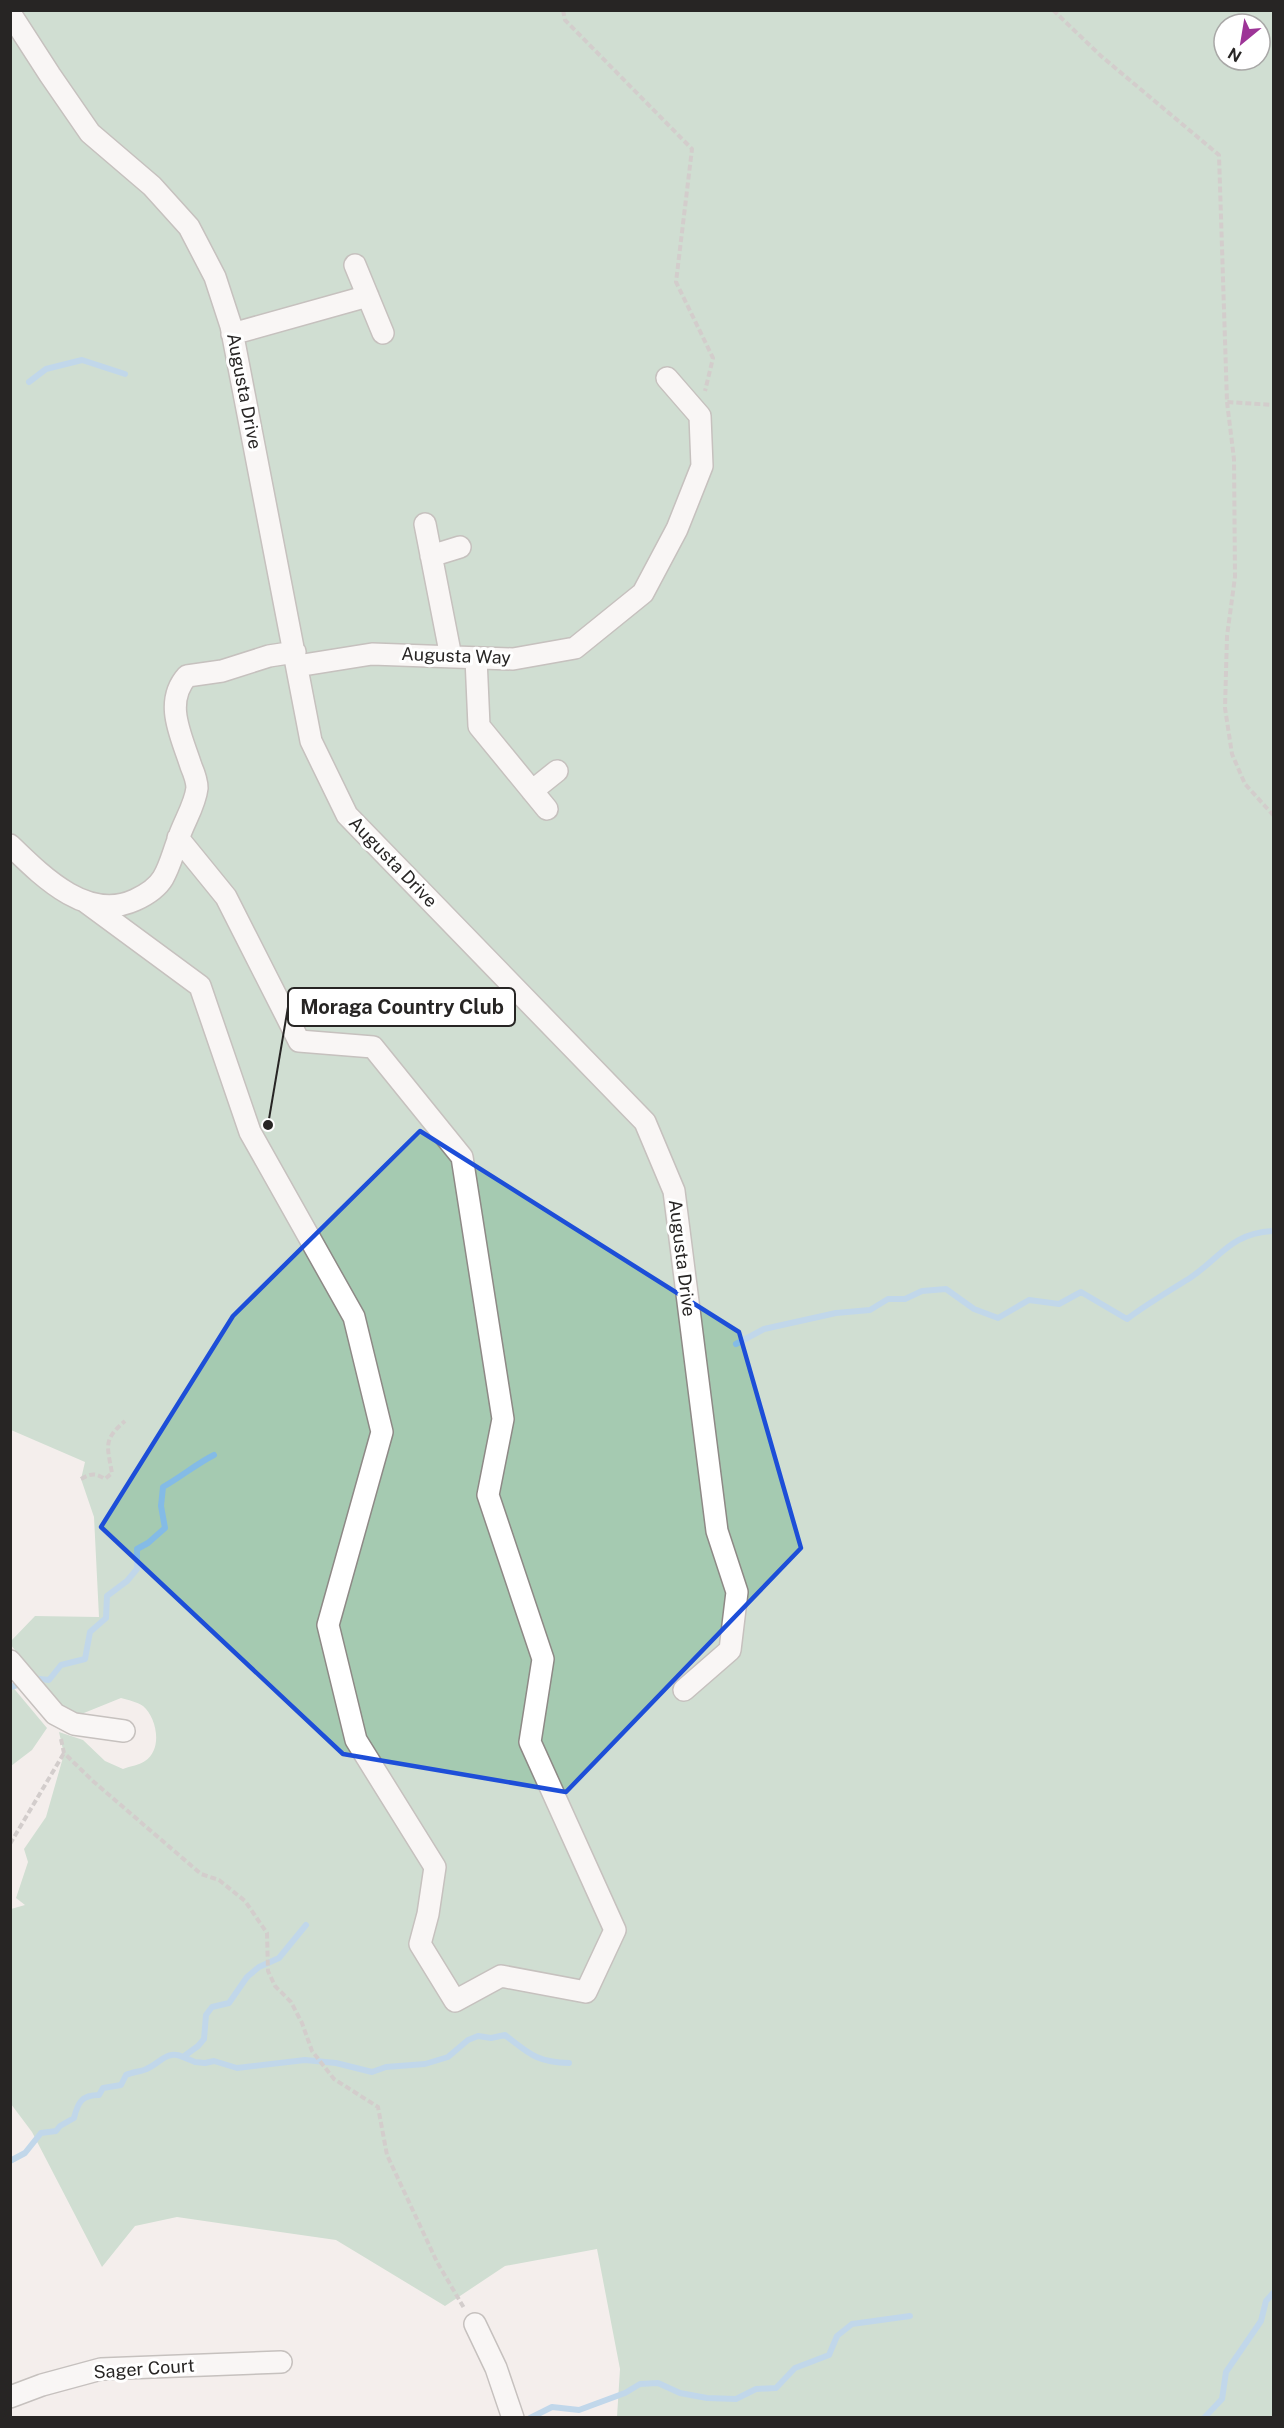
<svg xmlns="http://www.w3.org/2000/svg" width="1284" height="2428" font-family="'Public Sans',sans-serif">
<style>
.green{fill:#a5cab1;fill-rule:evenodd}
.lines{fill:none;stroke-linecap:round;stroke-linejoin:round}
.stream{stroke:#84bbe6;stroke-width:6}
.minor-casing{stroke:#8e8986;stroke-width:24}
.path{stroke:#aaa5a4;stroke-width:4;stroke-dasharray:6 3;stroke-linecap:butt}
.minor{stroke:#fff;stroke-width:21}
.marked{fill:none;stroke:#1d4ed8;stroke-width:4.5;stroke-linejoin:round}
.labels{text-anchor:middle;stroke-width:6;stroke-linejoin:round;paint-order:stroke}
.street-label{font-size:18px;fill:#272524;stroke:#fff}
.leader{fill:none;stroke:#272524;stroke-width:2}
.callout-dot{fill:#272524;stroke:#fff;stroke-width:2}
.callout{fill:#fff;stroke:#272524;stroke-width:2}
.callout-label{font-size:20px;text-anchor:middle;font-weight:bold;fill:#272524}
</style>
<rect width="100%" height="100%" fill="#f4eeec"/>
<path class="green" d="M11,11H1273V2417H617L620,2369L597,2249L505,2266L445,2306L336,2240L177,2217L135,2226L102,2267L32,2132L11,2104V1909L25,1905L16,1898L28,1862L24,1849L46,1817L64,1754L59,1732L83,1740L105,1761L123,1769C130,1766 140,1765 145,1761C163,1749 157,1718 143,1706C137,1702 128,1700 121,1698L79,1715C52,1705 29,1668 11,1645V1641L35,1616L99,1617L94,1517L81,1479L85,1462L11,1430ZM1224,24H1260V60H1224Z
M11,1685L47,1728L32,1750L11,1766Z"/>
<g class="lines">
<path class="stream" d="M29,382L46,369L82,360L125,374
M736,1344L764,1329L836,1313L870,1310L888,1299H905L922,1291L946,1289L974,1309L998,1318L1029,1300L1059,1304L1081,1292L1127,1319C1147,1304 1169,1291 1190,1278C1221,1257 1231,1233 1274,1231
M10,1687L40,1679L49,1680L61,1665L85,1659L90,1632L106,1618L107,1596L127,1581L137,1569V1549L148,1543L165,1528L161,1506L163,1487C181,1477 196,1464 214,1455
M183,2057L195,2062L205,2063L214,2061L237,2068L305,2060L336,2063L372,2072L386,2067L425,2064L448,2057L468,2040L478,2036L491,2038L505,2035C530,2054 536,2062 569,2063
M10,2161L25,2153L41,2133L56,2131L60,2126L74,2118C78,2102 82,2095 99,2095L103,2088L121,2085L126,2075C132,2072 138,2072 144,2070C159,2065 166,2049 183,2057L198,2046L204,2039L206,2015L212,2007L229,2003L247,1977L259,1967L279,1958L306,1925
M530,2418L552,2407L579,2410L625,2393L640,2384L658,2383L680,2393L707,2398L736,2399L756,2389L776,2388L795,2368L829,2355L837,2336L852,2324L910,2316
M1204,2418L1222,2399L1226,2372L1261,2321L1266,2301L1274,2292"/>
<defs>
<path id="minor" d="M10,13L50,75L90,133L152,186L189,227L215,277L231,326L311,741L347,815L645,1122L674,1191L717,1531L737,1592L730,1650L684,1690
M355,265L383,333
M232,334L368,296
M425,524L451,657
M431,556L460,547
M476,658L479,726L547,809
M297,666L372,654L513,659L575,648L643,593L677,529L702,466L700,416L667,378
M532,791L557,771
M10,845C42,876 87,922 135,900C146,895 157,888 163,878C170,866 173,853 178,840C183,823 195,806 197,788C197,781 194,773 191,766C182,737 163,703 187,676L222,671L269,656L295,652
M86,902L200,986L250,1132L354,1317L382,1432L328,1625L356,1740L435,1867L428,1914L420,1944L455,2001L501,1976L586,1992L615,1930L530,1742L543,1659L488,1495L503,1419L462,1157L373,1047L299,1041L226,897L178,838
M10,1661L55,1714L74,1724L124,1731
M475,2324L496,2368L513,2418
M10,2397L42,2385L101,2369L281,2362"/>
</defs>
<use href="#minor" class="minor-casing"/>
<path class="path" d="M563,10L565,20L692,149L676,282L713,358L705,391
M1053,10L1101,56L1219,155L1227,402L1274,405
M1227,402L1234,459L1235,577L1227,636L1225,708L1232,754L1245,784L1274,816
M81,1479C91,1473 96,1473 105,1479L112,1473C107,1445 103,1440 125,1421
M61,1739L64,1753L94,1782L201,1874L219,1880L245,1901L267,1933L268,1971L275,1986L291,2002L302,2023L312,2051L334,2079L378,2107L387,2155L437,2262L464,2308
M10,1844L64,1753"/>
<use href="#minor" class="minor"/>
</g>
<path d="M0 0H1284V2428H0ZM420,1131L739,1332L801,1548L566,1792L343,1754L101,1527L233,1316Z" fill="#f4eeec" fill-opacity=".55" fill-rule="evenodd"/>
<path class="marked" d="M420,1131L739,1332L801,1548L566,1792L343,1754L101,1527L233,1316Z"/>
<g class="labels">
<g class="street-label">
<text transform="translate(244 391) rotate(79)" y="6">Augusta Drive</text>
<text transform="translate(456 656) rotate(2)" y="6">Augusta Way</text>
<text transform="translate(393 862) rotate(46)" y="6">Augusta Drive</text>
<text transform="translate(682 1258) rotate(83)" y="6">Augusta Drive</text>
<text transform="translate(144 2369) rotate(-4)" y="6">Sager Court</text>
</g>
</g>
<path class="leader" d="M268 1125L288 1007"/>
<circle class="callout-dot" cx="268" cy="1125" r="6"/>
<rect class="callout" x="288" y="988" width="227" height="38" rx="6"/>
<g class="callout-label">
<text x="402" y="1014">Moraga Country Club</text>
</g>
<rect width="1284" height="2428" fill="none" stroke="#272524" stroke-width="24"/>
<g transform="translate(1242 42) rotate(210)"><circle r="28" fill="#ffffff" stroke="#a9a8a7" stroke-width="1.5"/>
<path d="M0-4.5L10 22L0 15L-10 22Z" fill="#9d3497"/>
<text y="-9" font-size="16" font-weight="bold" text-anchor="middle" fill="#272524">N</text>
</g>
</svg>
